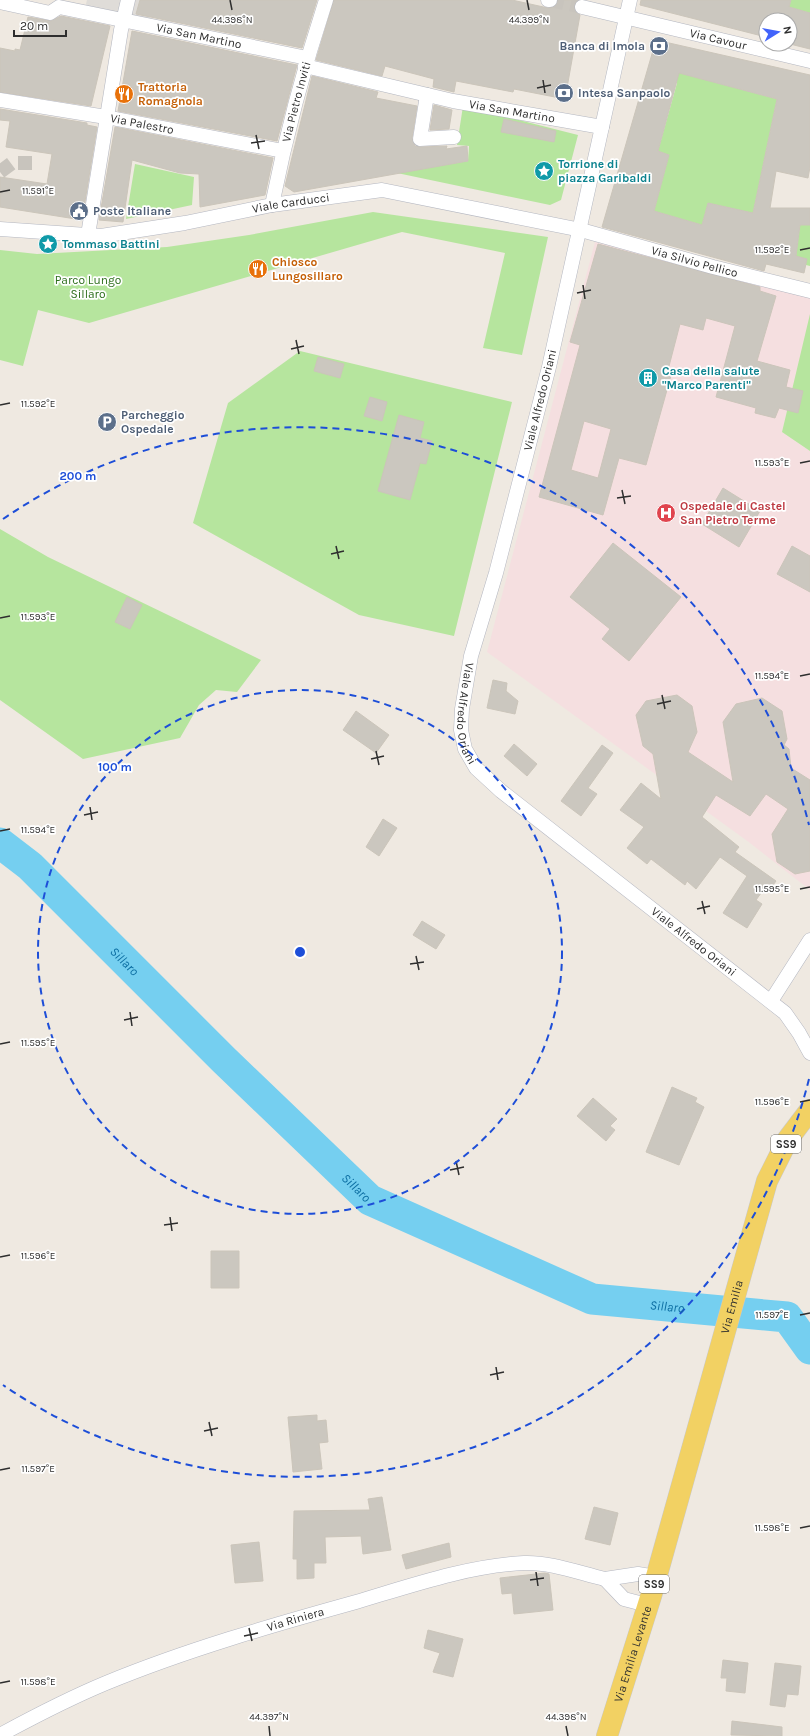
<svg xmlns="http://www.w3.org/2000/svg" width="810" height="1736" font-family="Karla,sans-serif">
<style>
.medical{fill:#f5dfe0}
.green{fill:#b6e59e}
.plaza{fill:#dfdcd8}
.lines{fill:none;stroke-linecap:round;stroke-linejoin:round}
.river{stroke:#75cff0;stroke-width:31}
.building{fill:#cbc7bf;stroke:#cbc5ba;fill-rule:evenodd}
.street-tunnel{stroke:#c8c4bd;stroke-width:14;stroke-dasharray:14 7;stroke-linecap:butt}
.street-casing{stroke:#b4b7c1;stroke-width:15}
.primary-casing{stroke:#c9c9c9;stroke-width:22}
.street{stroke:#fff;stroke-width:14}
.primary{stroke:#f2d163;stroke-width:21}
.ticks{fill:none;stroke:#2e2e2e;stroke-width:1.5}
.ring{fill:none;stroke:#1d4ed8;stroke-width:2;stroke-dasharray:7 5}
.labels{text-anchor:middle;stroke-width:3.5;stroke-linejoin:round;paint-order:stroke}
.shield{fill:#fff;stroke:#6d6d6d;stroke-width:1}
.shield-label{font-size:11px;font-weight:bold;fill:#2e2e2e}
.street-label{font-size:12px;fill:#2e2e2e;stroke:#fff}
.service-label{font-size:12px;font-weight:bold;fill:#4e5e75;stroke:#fff;text-anchor:start}
.food-label{font-size:12px;font-weight:bold;fill:#c56008;stroke:#fff;text-anchor:start}
.culture-label{font-size:12px;font-weight:bold;fill:#0d838f;stroke:#fff;text-anchor:start}
.park-label{font-size:12px;fill:#2c6e1b;stroke:#fff}
.health-label{font-size:12px;font-weight:bold;fill:#be3a42;stroke:#fff;text-anchor:start}
.water-label{font-size:13px;font-style:italic;fill:#0d6fa3;stroke:#fff}
.ticks-label{font-size:10px;text-anchor:middle;fill:#2e2e2e;stroke:#fff;stroke-width:3.5;stroke-linejoin:round;paint-order:stroke}
.centre{fill:#1d4ed8;stroke:#fff;stroke-width:2}
.ring-label{font-size:12px;text-anchor:middle;font-weight:bold;fill:#1d4ed8;stroke:#fff;stroke-width:3.5;stroke-linejoin:round;paint-order:stroke}
</style>
<rect width="100%" height="100%" fill="#efe9e1"/>
<path class="medical" d="M595,242L810,296V320L782,432L810,451V890L750,843L487,652Z"/>
<path class="green" d="M791,0H810V13L789,7Z
M673,71L777,99L753,213L708,203L702,225L654,211L669,155L658,151L677,83Z
M463,106L578,135L561,200L550,205L397,173L468,161L469,146L457,145Z
M135,164L194,177L192,205L126,219Z
M373,212L548,237L522,355L483,348L505,253L402,232L89,323L38,310L23,366L0,360V250L37,254L167,247L249,235Z
M800,225H810V266L806,265V259L796,256Z
M810,314V451L782,432Z
M300,351L512,402L454,636L359,615L193,523L228,403Z
M0,529L48,557L261,660L237,692L216,690L199,705L180,738L83,759L0,700Z"/>
<path class="plaza" d="M87,0H140L139,6L152,9L150,19L85,8Z"/>
<g class="lines">
<path class="river" id="s1" d="M0,843L30,866L224,1060L370,1200L592,1299L787,1317L810,1349"/>
</g>
<path class="building" d="M140,0H317L302,48L136,14Z
M334,0H512L548,8L555,7L558,0H578L574,5V9L580,15L565,99L514,89L513,92L456,81L454,92L433,87L434,79L385,66L382,76L316,60Z
M641,0H791L789,7L810,13V49L790,44V20H766V37L640,5Z
M61,16L110,26L91,106L0,92V48L15,51V49L20,50L28,17L51,21Z
M132,31L297,65L277,141L118,111Z
M656,40L810,75V167L808,178L776,171L770,208H810V225H800L796,256L807,259L804,273L766,264L764,271L602,227ZM679,73L777,99L753,213L708,203L702,225L654,211L669,155L658,151Z
M312,76L378,92L376,98L417,106L412,138L415,146L420,147L447,146L446,149L467,146L468,161L294,192L285,186Z
M434,105L452,110L449,129L430,130Z
M0,109L87,123V125L97,127L82,220L0,207V177L47,184L52,154L6,147L10,121L0,120Z
M504,119L556,131L554,142L501,132Z
M115,127L273,158L265,195L200,207L199,174L180,173L132,160L123,222L99,220Z
M598,244L760,287V291L776,296L757,361L790,370L786,387L803,391L798,413L779,408L775,418L755,413L756,408L716,397L735,326L706,318L703,330L680,324L668,370L672,372L646,465L619,458L603,515L539,497L580,345L570,342ZM584,421L611,429L598,478L571,470Z
M318,357L344,364L340,378L314,371Z
M370,397L387,402L382,421L364,416Z
M399,415L424,422L420,438L432,441L426,464L420,463L410,500L378,491Z
M723,488L760,511L739,547L702,524Z
M613,543L681,597L629,661L602,639L610,629L570,597Z
M792,546L810,556V592L777,574Z
M127,597L142,605L130,629L115,622Z
M493,680L507,683L506,691L518,701L515,714L487,708Z
M677,695L692,706L697,732L688,752L733,782L723,722L736,704L762,698L782,711L787,739L784,745L789,749L791,768L810,780V871L795,874L777,862L772,834L788,809L766,794L750,816L716,795L702,817L739,847L735,852L776,881L768,892L764,889L756,900L762,904L747,928L723,913L747,876L720,857L696,889L687,881L685,885L651,859L647,864L627,848L644,827L620,810L641,783L661,799L653,754L643,746L636,715L646,701Z
M356,711L389,735L376,753L343,730Z
M514,744L537,764L527,776L504,756Z
M602,745L613,753L588,788L597,794L581,816L561,801Z
M383,819L397,828L379,856L366,847Z
M422,921L445,935L436,949L413,935Z
M672,1087L697,1098L695,1102L704,1107L679,1165L646,1152Z
M593,1098L617,1119L610,1126L615,1130L606,1141L577,1116Z
M211,1251H239V1288H211Z
M317,1415V1421L326,1420L328,1442L319,1443L322,1469L293,1472L288,1417Z
M382,1497L391,1550L363,1554L361,1536L325,1537L326,1563H314V1578L297,1579V1559H293L294,1511L370,1510L368,1499Z
M594,1507L618,1513L610,1545L585,1539Z
M259,1542L263,1581L235,1583L231,1545Z
M449,1543L451,1557L406,1569L402,1555Z
M545,1573L549,1574L553,1610L514,1614L512,1593L502,1594L500,1578Z
M428,1630L463,1639L453,1677L433,1672L440,1653L424,1648Z
M723,1660L748,1663L745,1693L726,1691L727,1678H721Z
M775,1663L801,1666L798,1695L787,1694L785,1707L770,1705Z
M732,1721L782,1727V1736L731,1735Z"/>
<g class="lines">
<path class="street-tunnel" d="M550,0L582,7
M0,172L12,163H36"/>
<defs>
<g id="street">
<path d="M548,0H550"/>
<path id="s2" d="M630,0L549,367L496,573L471,656L462,709L461,730L465,749L476,768L501,791L785,1013L799,1033L810,1053"/>
<path id="s3" d="M0,2L50,13L59,7L307,58"/>
<path id="s4" d="M582,7L810,61"/>
<path id="s5" d="M305,66L453,101L602,127"/>
<path d="M427,95L420,139L454,137"/>
<path id="s6" d="M0,100L106,117L283,151"/>
<path id="s7" d="M272,205C286,135 304,67 326,0"/>
<path id="s8" d="M0,229L101,236L185,223L272,205L382,190L581,230L713,267L810,291"/>
<path d="M88,235L121,30L128,0"/>
<path d="M771,1001L810,940"/>
<path d="M647,1605L624,1599L605,1579L638,1574L656,1577"/>
<path id="s9" d="M0,1735C35,1716 70,1698 106,1683C186,1650 273,1625 356,1602C410,1586 467,1566 524,1563C551,1562 579,1573 605,1579"/>
</g>
<g id="primary">
<path id="s10" d="M607,1736L651,1596L767,1181L788,1139L810,1110"/>
</g>
</defs>
<use href="#street" class="street-casing"/>
<use href="#primary" class="primary-casing"/>
<use href="#street" class="street"/>
<use href="#primary" class="primary"/>
</g>
<path class="ticks" d="M230,0L232,10M527,0L529,10M543,80L545,93M537,88L551,85M256,135L259,149M251,143L265,141M0,192L10,190M800,250L810,248M583,285L585,299M577,293L591,290M296,340L299,354M291,349L304,346M0,405L10,403M800,463L810,461M622,490L625,504M617,498L631,496M336,546L339,559M331,554L344,551M0,618L10,616M800,676L810,674M662,695L665,709M657,704L671,701M376,751L379,765M371,759L384,756M90,807L92,820M84,815L98,812M0,831L10,829M800,889L810,887M702,901L705,914M697,909L710,906M416,956L419,970M410,964L424,962M130,1012L132,1026M124,1020L138,1017M0,1044L10,1042M800,1102L810,1100M456,1161L459,1175M450,1170L464,1167M170,1217L172,1231M164,1225L178,1223M0,1257L10,1255M800,1315L810,1313M496,1367L498,1380M490,1375L504,1372M209,1422L212,1436M204,1431L218,1428M0,1470L10,1468M800,1528L810,1526M536,1572L538,1586M530,1580L544,1578M249,1628L252,1641M244,1636L258,1633M0,1683L10,1681M269,1726L270,1736M566,1726L568,1736"/>
<g class="ring">
<circle cx="300" cy="952" r="262"/>
<path d="M809 1079A525 525 0 0 1 3 1385M3 519A525 525 0 0 1 809 825"/>
</g>
<defs>
<symbol id="bank-disc" viewBox="-11 -11 22 22"><circle r="9.5" fill="#5c6f8a" stroke="#fff"/><path d="M-6-4H6V4H-6ZM0-2.3a2.3 2.3 0 1 0 0 4.6a2.3 2.3 0 1 0 0-4.6Z" fill="#fff"/></symbol>
<symbol id="restaurant-disc" viewBox="-11 -11 22 22"><circle r="9.5" fill="#e8710a" stroke="#fff"/><path d="M-5-6h1v4h1v-4h1v4h1v-4h1v5L-1.5 .5V6h-2V.5L-5-1ZM5-6V6H3V1.5H1.5Q1.5-4 5-6Z" fill="#fff"/></symbol>
<symbol id="sight-disc" viewBox="-11 -11 22 22"><circle r="9.5" fill="#0f9aa8" stroke="#fff"/><path d="M0-6L1.8-2.2L6-1.7L2.9 1.2L3.7 5.4L0 3.3L-3.7 5.4L-2.9 1.2L-6-1.7L-1.8-2.2Z" fill="#fff"/></symbol>
<symbol id="civic-disc" viewBox="-11 -11 22 22"><circle r="9.5" fill="#5c6f8a" stroke="#fff"/><path d="M-.6-6.5H3V-4.5H.6V-3L4-1V1h2V6H-6V1h2V-1L-.6-3ZM-1.2 2.5V6h2.4V2.5Z" fill="#fff"/></symbol>
<symbol id="building-disc" viewBox="-11 -11 22 22"><circle r="9.5" fill="#0f9aa8" stroke="#fff"/><path d="M-4-6H4V6H1V3H-1V6H-4ZM-2.5-4.3h1.7v1.8h-1.7ZM.8-4.3h1.7v1.8H.8ZM-2.5-1h1.7V.8h-1.7ZM.8-1h1.7V.8H.8Z" fill="#fff"/></symbol>
<symbol id="parking-disc" viewBox="-11 -11 22 22"><circle r="9.5" fill="#5c6f8a" stroke="#fff"/><path d="M-3.5-5.5H1a3.5 3.5 0 0 1 0 7H-1V5.5H-3.5ZM-1-3.4V-.6H.8a1.4 1.4 0 0 0 0-2.8Z" fill="#fff"/></symbol>
<symbol id="hospital-disc" viewBox="-11 -11 22 22"><circle r="9.5" fill="#e0444e" stroke="#fff"/><path d="M-5-5h3v3.5h4V-5h3V5h-3V1.5h-4V5h-3Z" fill="#fff"/></symbol>
</defs>
<g fill-rule="evenodd">
<use href="#bank-disc" x="648" y="35" width="22" height="22"/>
<use href="#bank-disc" x="553" y="82" width="22" height="22"/>
<use href="#restaurant-disc" x="113" y="83" width="22" height="22"/>
<use href="#sight-disc" x="533" y="160" width="22" height="22"/>
<use href="#civic-disc" x="68" y="200" width="22" height="22"/>
<use href="#sight-disc" x="37" y="233" width="22" height="22"/>
<use href="#restaurant-disc" x="247" y="258" width="22" height="22"/>
<use href="#building-disc" x="637" y="367" width="22" height="22"/>
<use href="#parking-disc" x="96" y="411" width="22" height="22"/>
<use href="#hospital-disc" x="655" y="502" width="22" height="22"/>
</g>
<g class="labels">
<g class="shield">
<rect x="771" y="1135" width="30" height="18" rx="3"/>
<rect x="639" y="1575" width="30" height="18" rx="3"/>
</g>
<g class="shield-label">
<text x="786" y="1148">SS9</text>
<text x="654" y="1588">SS9</text>
</g>
<g class="street-label">
<text dy="4" stroke="none"><textPath href="#s3" startOffset="205">Via San Martino</textPath></text>
<text dy="4" stroke="none"><textPath href="#s4" startOffset="140">Via Cavour</textPath></text>
<text dy="4" stroke="none"><textPath href="#s7" startOffset="106">Via Pietro Inviti</textPath></text>
<text dy="4" stroke="none"><textPath href="#s5" startOffset="212">Via San Martino</textPath></text>
<text dy="4" stroke="none"><textPath href="#s6" startOffset="144">Via Palestro</textPath></text>
<text dy="4" stroke="none"><textPath href="#s8" startOffset="294">Viale Carducci</textPath></text>
<text dy="4" stroke="none"><textPath href="#s8" startOffset="707">Via Silvio Pellico</textPath></text>
<text transform="translate(540 400) rotate(-76)" y="4">Viale Alfredo Oriani</text>
<text dy="4" stroke="none"><textPath href="#s2" startOffset="734">Viale Alfredo Oriani</textPath></text>
<text dy="4" stroke="none"><textPath href="#s2" startOffset="1070">Viale Alfredo Oriani</textPath></text>
<text dy="4" stroke="none"><textPath href="#s10" startOffset="447">Via Emilia</textPath></text>
<text dy="4" stroke="none"><textPath href="#s9" startOffset="318">Via Riniera</textPath></text>
<text dy="4" stroke="none"><textPath href="#s10" startOffset="86">Via Emilia Levante</textPath></text>
</g>
<g class="service-label">
<text x="645" y="50" text-anchor="end">Banca di Imola</text>
<text x="578" y="97">Intesa Sanpaolo</text>
<text x="93" y="215">Poste Italiane</text>
<text x="121" y="419">Parcheggio<tspan x="121" dy="14">Ospedale</tspan></text>
</g>
<g class="food-label">
<text x="138" y="91">Trattoria<tspan x="138" dy="14">Romagnola</tspan></text>
<text x="272" y="266">Chiosco<tspan x="272" dy="14">Lungosillaro</tspan></text>
</g>
<g class="culture-label">
<text x="558" y="168">Torrione di<tspan x="558" dy="14">piazza Garibaldi</tspan></text>
<text x="62" y="248">Tommaso Battini</text>
<text x="662" y="375">Casa della salute<tspan x="662" dy="14">"Marco Parenti"</tspan></text>
</g>
<g class="park-label">
<text x="88" y="284">Parco Lungo<tspan x="88" dy="14">Sillaro</tspan></text>
</g>
<g class="health-label">
<text x="680" y="510">Ospedale di Castel<tspan x="680" dy="14">San Pietro Terme</tspan></text>
</g>
<g class="water-label">
<text dy="5" stroke="none"><textPath href="#s1" startOffset="172">Sillaro</textPath></text>
<text dy="5" stroke="none"><textPath href="#s1" startOffset="496">Sillaro</textPath></text>
<text dy="5" stroke="none"><textPath href="#s1" startOffset="833">Sillaro</textPath></text>
</g>
</g>
<g class="ticks-label">
<text x="232" y="23">44.398°N</text>
<text x="529" y="23">44.399°N</text>
<text x="38" y="194">11.591°E</text>
<text x="772" y="253">11.592°E</text>
<text x="38" y="407">11.592°E</text>
<text x="772" y="466">11.593°E</text>
<text x="38" y="620">11.593°E</text>
<text x="772" y="679">11.594°E</text>
<text x="38" y="833">11.594°E</text>
<text x="772" y="892">11.595°E</text>
<text x="38" y="1046">11.595°E</text>
<text x="772" y="1105">11.596°E</text>
<text x="38" y="1259">11.596°E</text>
<text x="772" y="1318">11.597°E</text>
<text x="38" y="1472">11.597°E</text>
<text x="772" y="1531">11.598°E</text>
<text x="38" y="1685">11.598°E</text>
<text x="269" y="1720">44.397°N</text>
<text x="566" y="1720">44.398°N</text>
</g>
<circle cx="300" cy="952" r="6" class="centre"/>
<g class="ring-label">
<text x="78" y="480">200 m</text>
<text x="115" y="771">100 m</text>
</g>
<g transform="translate(778 32) rotate(79)"><circle r="19" fill="#ffffff" stroke="#ababab"/>
<path d="M0-3L7 15L0 10L-7 15Z" fill="#4264fb"/>
<text y="-6" font-size="11" font-weight="bold" text-anchor="middle" fill="#2e2e2e">N</text>
</g>
<path d="M14 30v6h52v-6" fill="none" stroke="#2e2e2e" stroke-width="2"/>
<text x="20" y="30" font-size="12" fill="#2e2e2e" stroke="#ffffff" stroke-width="3" paint-order="stroke">20 m</text>
</svg>
